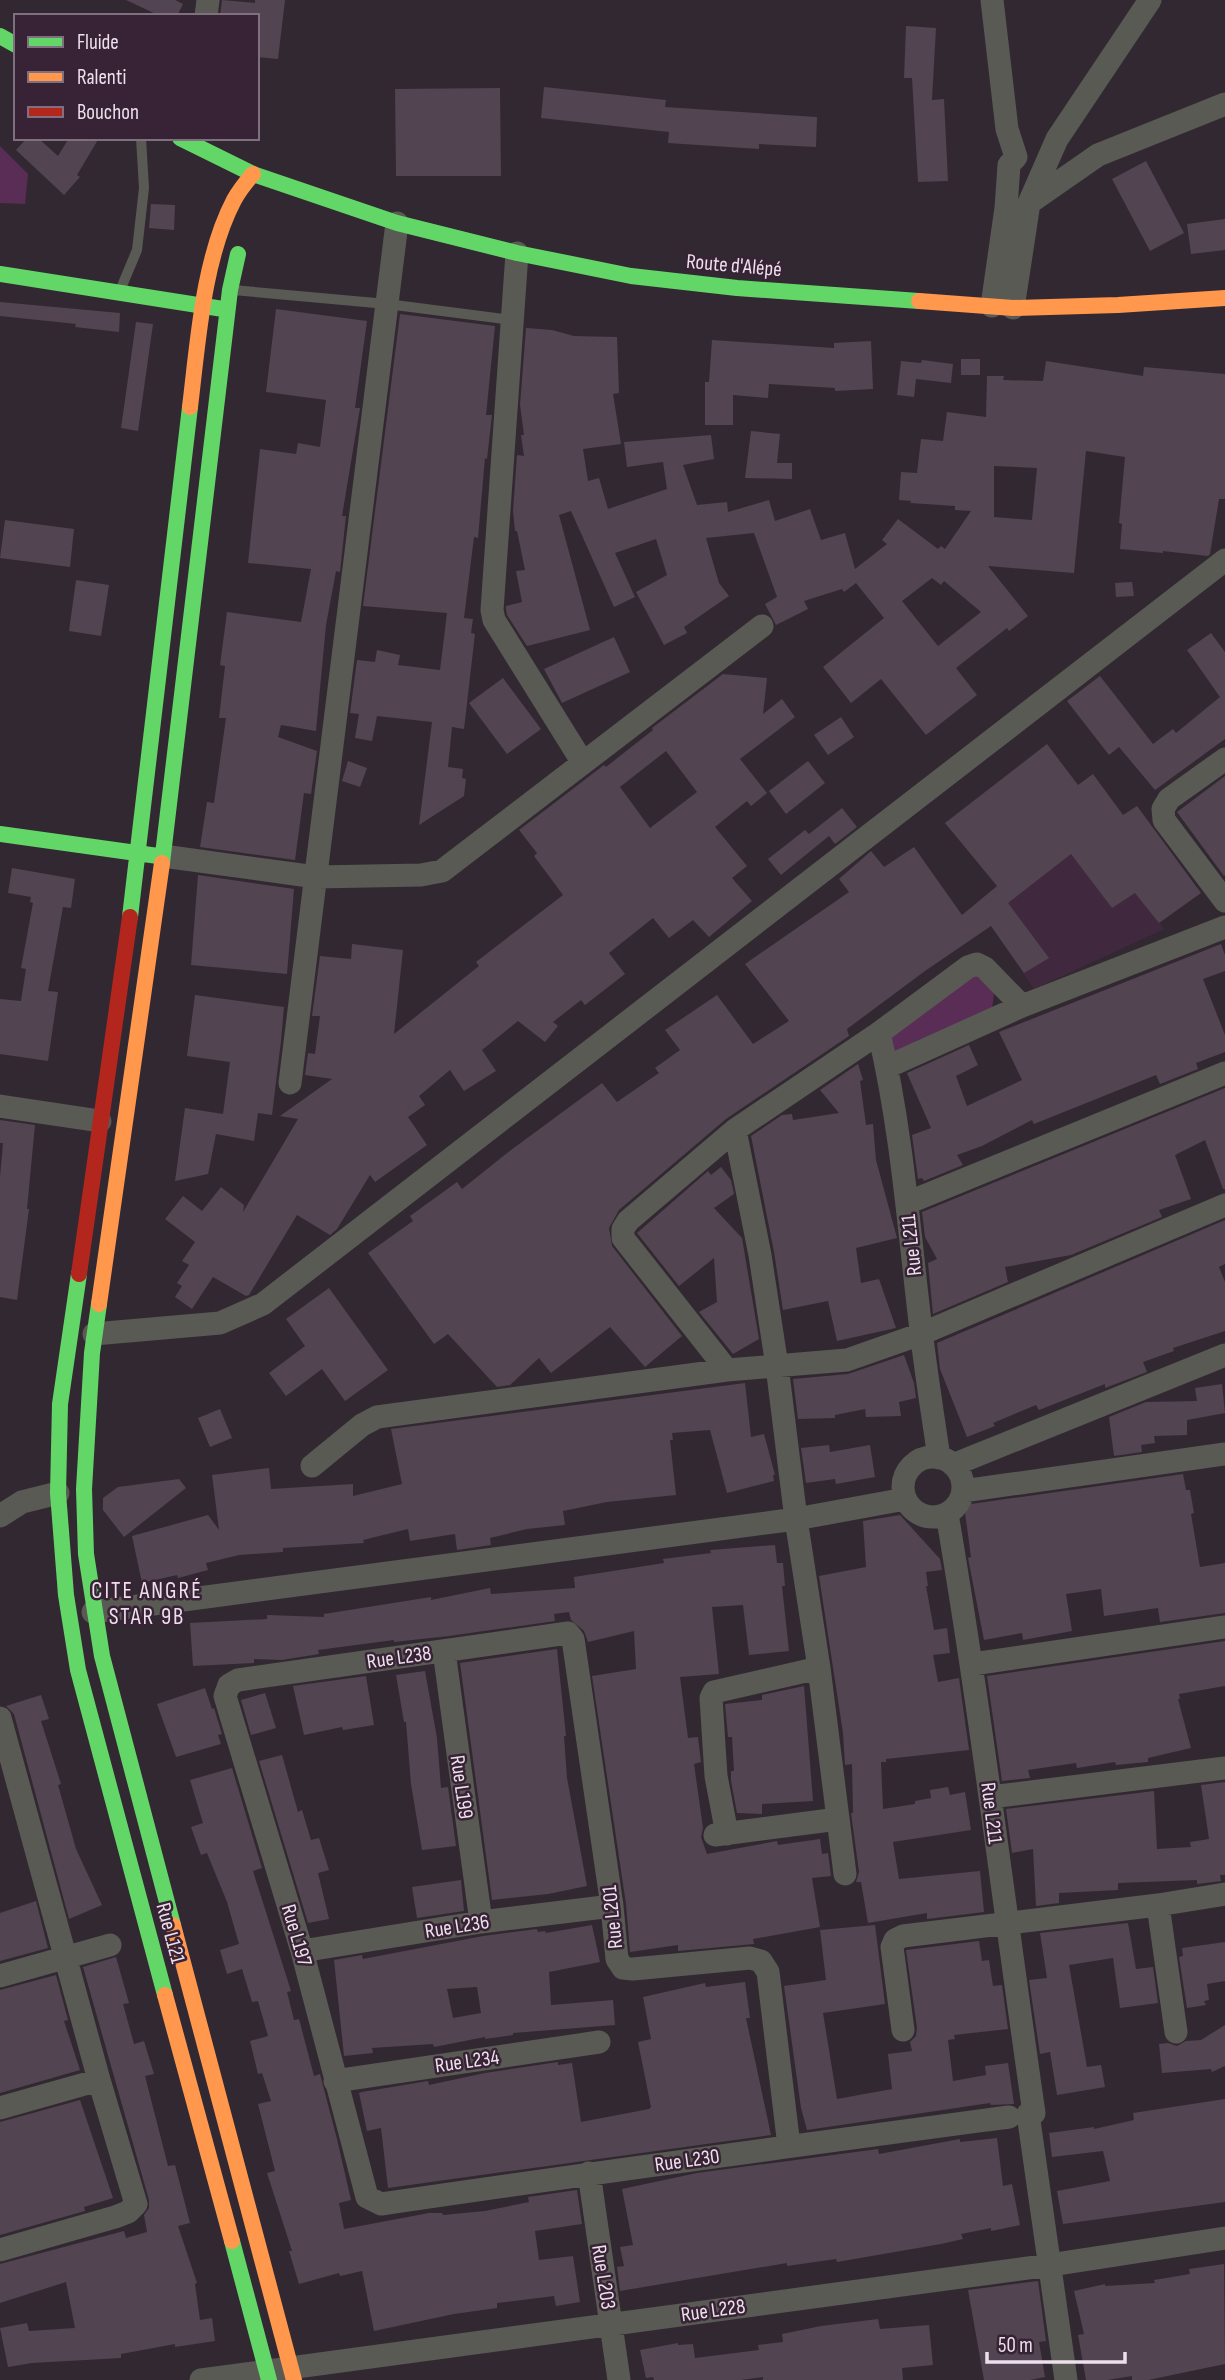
<svg xmlns="http://www.w3.org/2000/svg" width="1225" height="2380" font-family="'Sofia Sans Condensed',sans-serif">
<style>
.built{fill:#40293e}
.green{fill:#592d55}
.building{fill:#524451;fill-rule:evenodd}
.lines{fill:none;stroke-linecap:round;stroke-linejoin:round}
.lane{stroke:#595a53;stroke-width:10}
.street{stroke:#595a53;stroke-width:23}
.fast{stroke:#63d668;stroke-width:16}
.slow{stroke:#ff974d;stroke-width:16}
.jam{stroke:#b3261e;stroke-width:16}
.labels{text-anchor:middle;stroke-width:5;stroke-linejoin:round;paint-order:stroke}
.street-label{font-size:21px;fill:#ede0ec;stroke:#372335}
.neighbourhood-label{font-size:23px;letter-spacing:2px;fill:#ede0ec;stroke:#372335}
</style>
<rect width="100%" height="100%" fill="#322832"/>
<path class="built" d="M1079,820L1164,929L1034,989L976,904Z"/>
<path class="green" d="M0,146L28,174L25,204L0,203Z
M971,970L994,993L992,1009L893,1059L888,1034Z"/>
<path class="building" d="M126,0H175L183,4L177,16H160Z
M222,0L255,3V0H285L278,59L257,57V16H220Z
M906,26L936,28L932,100L944,99L948,181L918,182L912,78H904Z
M544,87L666,100L665,107L817,117L816,147L759,144V149L668,143L669,132L541,118Z
M500,88L501,176H396L395,89Z
M27,138H38L58,156L69,138H99L77,175L80,177L64,195L16,150Z
M1146,161L1184,233L1150,251L1112,179Z
M151,204L175,205L174,230L149,228Z
M1225,219V250L1191,254L1187,224Z
M0,302L120,313L119,332L75,327L76,324L0,316Z
M276,309L367,321L355,408H360L342,516H346L340,572L336,571L326,625L316,731L281,725L278,737L317,751L311,794L304,793L295,860L200,847L207,802L214,803L226,718H219L225,666L220,665L227,612L301,622L311,569L248,563L260,449L296,454L298,443L320,447L326,400L266,392Z
M400,314L495,326L486,415H492L491,424L487,459L485,458L478,538L474,537L464,618L473,619L471,633L475,634L464,729L452,727L448,767L463,769L462,778L466,779L464,796L419,825L432,722L377,716L372,741L355,738L359,714L350,713L357,660L375,662L377,650L400,655L398,665L440,670L447,613L363,606Z
M136,322L153,324L138,431L121,428Z
M526,328L552,330L574,336L617,337L619,393L613,394L621,444L583,449L588,481L599,478L608,509L667,489L663,462L627,467L624,442L711,435L714,459L683,465L697,505L727,502L728,512L769,500L775,521L810,509L821,540L845,533L855,569L887,544L882,540L898,519L938,549L941,546L945,549L971,511L955,510V506L910,503L911,501L899,500L901,472L917,473L921,439L943,441L947,412L986,417L987,376H1004L1003,380L1043,381L1046,361L1143,376L1144,367L1225,374V499H1219L1210,554L1208,556L1163,551V553L1120,549L1122,524L1119,523L1125,457L1086,451L1074,573L988,566L1028,616L1009,631L1007,628L956,668L977,695L926,735L881,679L851,703L823,667L884,618L856,583L844,592L842,589L804,601L808,609L776,625L765,604L777,597L754,533L706,538L719,583L729,596L684,627L687,633L664,645L636,592L667,575L656,539L615,553L635,597L614,607L571,511L559,515L590,630L527,646L507,615L506,609V606L522,602L516,571L525,570L517,531H515L513,511L517,455L524,456L521,435H524L520,405ZM994,466L1037,468L1032,520L994,517ZM932,578L941,585L944,581L981,612L938,646L902,601Z
M712,340L834,348V343L871,341L873,389L835,391V388L769,384L768,398L733,395V425H705V382H709Z
M961,359H980V375H961Z
M922,360L953,364L951,383L916,379L914,397L897,395L901,361L921,363Z
M751,431L780,434L777,463H792V479L745,478Z
M5,520L74,529L70,567L0,558Z
M76,580L109,585L101,636L69,631Z
M1132,582L1134,596L1116,597L1115,583Z
M1211,633L1225,652V739L1155,790L1119,747L1109,755L1067,701L1100,676L1153,744L1173,729L1176,733L1220,697L1187,650Z
M614,637L630,672L562,703L544,669Z
M723,674L767,678L763,714L782,699L795,717L740,759L767,793L751,806L747,801L715,827L747,866L732,878L752,901L709,937L693,920L669,938L653,918L609,953L625,974L585,1005L581,1000L553,1022L558,1026L545,1042L518,1021L482,1050L496,1071L464,1091L450,1070L419,1096L425,1105L408,1117L427,1145L375,1182L370,1175L337,1229L330,1235L297,1215L249,1295L246,1296L213,1277L192,1309L175,1297L182,1286L177,1283L189,1265L182,1261L195,1242L165,1219L183,1196L202,1211L221,1187L244,1205L243,1212L298,1119L280,1116L332,1079L305,1075L308,1053L315,1054L320,1016H312L320,956L351,959L352,944L403,950L394,1034L479,966L476,962L563,895L534,856L537,853L519,830L604,765L606,767L653,730L652,728ZM666,751L697,792L650,828L620,787Z
M503,678L541,729L507,754L469,703Z
M841,717L854,737L828,755L814,735Z
M1047,744L1078,785L1093,774L1123,815L1137,806L1201,893L1159,923L1135,893L1112,908L1071,854L1008,903L1049,958L1024,973L991,926L925,971L847,1029L849,1036L726,1119L619,1210L609,1228L612,1246L682,1336L645,1367L610,1327L551,1373L539,1358L510,1385L497,1387L448,1334L434,1344L368,1253L413,1221L410,1216L457,1182L462,1189L511,1150L602,1083L617,1102L659,1073L655,1068L680,1050L665,1030L717,995L753,1044L789,1021L745,964L849,892L839,879L871,851L884,867L914,847L962,915L997,886L945,823Z
M348,761L367,768L360,787L342,781Z
M808,761L825,783L786,814L769,791Z
M1225,776V875L1224,876L1177,812Z
M842,808L857,827L835,844L829,836L781,875L768,859L805,830L809,834Z
M12,868L75,879L71,908L63,907L48,991L58,992L48,1061L0,1054V999L21,1001L26,969L21,968L33,903L30,902L31,897L8,893Z
M198,875L294,889L287,974L191,965Z
M1221,944L1225,955V971L1203,979L1225,1035V1052L1196,1063L1198,1069L1160,1084L1156,1075L1034,1124L1032,1120L982,1146L957,1155L963,1165L924,1181L922,1178L918,1179L912,1135L931,1128L907,1073L969,1045L978,1065L956,1076L967,1106L1022,1080L999,1032Z
M195,995L284,1007L281,1041L272,1115L258,1113L254,1141L216,1134L208,1174L175,1181L185,1108L223,1114L230,1062L187,1056Z
M858,1064L863,1080L860,1081L866,1125L873,1124L876,1160L897,1238L856,1248L861,1283L879,1279L896,1328L837,1341L828,1301L783,1310L774,1252L751,1136L782,1115L792,1114L793,1120L839,1113L820,1090Z
M1225,1088V1189H1223L1205,1140L1175,1155L1191,1199L1159,1210L1162,1217L1071,1255L1005,1267L1008,1282L933,1314L928,1263L937,1259L925,1237L922,1212Z
M0,1120L35,1125L27,1209H29L17,1300L0,1297V1177L3,1143H0Z
M721,1167L731,1180L734,1194L714,1208L742,1238L759,1339L733,1354L699,1312L717,1302L714,1258L679,1286L637,1233L708,1171L711,1175Z
M1225,1220V1264L1219,1267L1225,1282V1331L1173,1348L1174,1351L1143,1362L1147,1372L1105,1388V1384L1039,1410L1036,1405L993,1423L995,1426L967,1437L940,1369L937,1343Z
M329,1288L388,1370L345,1401L322,1369L286,1396L269,1373L305,1346L286,1319Z
M904,1355L914,1383L916,1398L899,1402L901,1416L866,1417L865,1409L835,1415V1418L798,1419L793,1379L848,1374Z
M745,1383L751,1437L764,1434L775,1475H773L774,1481L727,1493L710,1430L672,1433L673,1440H670L676,1495L607,1502L563,1511L565,1525L527,1529L490,1538L491,1545L457,1550L455,1534L410,1541L408,1529L363,1540L364,1543L283,1548V1552L239,1555L206,1563L208,1570L178,1578L177,1575L142,1583L132,1536L208,1515L219,1530L212,1475L269,1468L271,1489L353,1484V1496L402,1484L391,1429Z
M1222,1384L1225,1413L1187,1420V1435L1154,1436L1155,1443L1141,1445L1142,1452L1114,1456L1109,1417L1146,1402L1197,1401L1195,1388Z
M220,1409L232,1438L210,1447L198,1418Z
M829,1445L830,1452L870,1445L875,1477L836,1484L835,1479L806,1483L801,1448Z
M1183,1474L1186,1490H1190L1194,1513L1191,1514L1200,1567L1225,1563V1613L1160,1622L1158,1608L1104,1616L1101,1589L1066,1594L1072,1631L1023,1640L1022,1633L984,1640L968,1558L971,1557L964,1505Z
M179,1479L186,1488L124,1537L103,1510V1498L118,1487Z
M900,1515L940,1559L942,1570L926,1572L928,1586H926L934,1630L947,1628L950,1653L933,1655L938,1682L959,1678L969,1750L886,1759V1762H881L883,1809L915,1804V1801L931,1798L930,1790L948,1787L950,1795L965,1792L971,1830L893,1842L899,1879L980,1871L984,1912L927,1919V1913L868,1923L861,1882H856L859,1872L851,1813H853L852,1764L845,1765L843,1733L819,1576L866,1567L863,1521Z
M775,1545L777,1563H783L785,1586H782L789,1651L749,1655L743,1605L712,1607L719,1674L680,1677L688,1738L698,1737L701,1762L694,1764L703,1828L701,1837L707,1854L777,1841L778,1845L820,1839L822,1854L828,1853L831,1876L812,1878L820,1927L753,1939L754,1944L678,1951V1945L630,1952L626,1904L592,1676L636,1669L634,1631L588,1642L584,1631L571,1620L569,1612L554,1614L555,1621L449,1636L394,1642V1640L318,1650L319,1654L282,1660L254,1659V1663L193,1666L190,1623L267,1619V1615L324,1617V1614L431,1597V1600L490,1588L491,1594L575,1588L574,1577L664,1563L663,1559L711,1553L710,1550Z
M1225,1641V1686L1179,1694L1180,1699H1178L1191,1748L1148,1758V1762L1116,1765L1115,1762L1077,1768L1076,1763L1028,1770L1030,1778L1002,1781L987,1676Z
M557,1649L566,1736H564L567,1778L587,1886L548,1894L492,1900L460,1663Z
M425,1671L437,1738L441,1788L448,1787L456,1846L422,1850L411,1784L406,1722H404L396,1675Z
M366,1676L374,1725L343,1730L342,1727L304,1735L293,1686Z
M804,1686L813,1801L762,1804V1814L737,1813L731,1781V1771H734L732,1737H728L725,1704L762,1700V1695Z
M205,1688L212,1709L214,1708L222,1734L218,1735L221,1744L176,1757L157,1704Z
M265,1693L276,1728L251,1735L241,1700Z
M41,1695L49,1719L41,1721L61,1784L58,1785L76,1849L102,1905L69,1919L14,1714L6,1706Z
M282,1755L298,1812L302,1810L311,1840L319,1838L329,1870L318,1873L329,1919L308,1923L259,1761Z
M232,1768L262,1868L253,1871L291,1991L287,1992L294,2020L299,2019L314,2076L320,2074L337,2139L351,2200L339,2203L344,2229L429,2213H442L443,2215L485,2211L529,2202L528,2197L577,2190L582,2224L535,2231L539,2260L573,2256L580,2302L556,2306L554,2296L497,2303V2308L454,2314L374,2331L362,2271L340,2276L339,2273L299,2284L289,2251H292L267,2173L275,2171L258,2104L271,2101L262,2073L258,2074L250,2041L268,2036L258,2001L252,2002L242,1969L227,1974L220,1950L239,1944L227,1902L207,1853L201,1855L191,1827L203,1823L190,1780Z
M1225,1782V1875H1220L1221,1881L1197,1884V1880L1118,1883V1890L1059,1893V1903L1036,1906L1033,1849L1012,1853L1006,1809L1154,1791L1157,1849L1191,1847L1190,1842L1209,1839L1201,1785Z
M461,1880L464,1911L417,1918L412,1887Z
M36,1901L48,1948L0,1961V1913Z
M1128,1923L1136,1969L1153,1967L1158,2003L1120,2008L1113,1958L1069,1965L1087,2067L1101,2065L1105,2087L1057,2095L1050,2052L1040,2054L1029,1980L1047,1978L1040,1933Z
M592,1925L600,1962L549,1972L551,2005L613,2000L615,2025L513,2033V2035L485,2039V2037L434,2047L433,2044L372,2048L373,2053L344,2056L334,1960L362,1955L363,1959L483,1936L537,1929L538,1932L545,1931L546,1933ZM477,1987L481,2013L453,2018L447,1989Z
M875,1925L885,2004L823,2013L837,2099L892,2089L888,2054L912,2051L910,2042L916,2036L917,2028L906,1950L979,1941L982,1961L989,1960L993,1986L1002,1985L1008,2029L954,2035L955,2039L948,2040L953,2081L986,2075L985,2066L1008,2063L1014,2104L991,2105L990,2103L807,2130L801,2108L784,1986L826,1980L820,1930Z
M1225,1942V1981L1207,1984L1209,2000L1204,2001L1206,2005L1187,2008L1179,1957L1183,1956L1182,1948Z
M116,1957L129,2003L123,2004L134,2044L144,2041L154,2074L145,2076L168,2166L175,2165L190,2223L178,2226L197,2283L195,2284L200,2320L212,2318L215,2341L175,2347V2344L121,2354V2358L32,2363L8,2367L0,2328L27,2323L29,2331L75,2328L66,2282L0,2303V2264L124,2231L126,2238L147,2232L144,2215L149,2208V2200L83,1967Z
M56,1975L68,2020L64,2021L80,2070L0,2093V1990Z
M745,1982L750,2018H746L771,2135L388,2188L381,2128L367,2131L359,2093L362,2092L428,2081L429,2085L485,2073L558,2062V2065L572,2063L581,2122L649,2109L651,2107L638,2042L651,2039L643,1997L705,1983L706,1987Z
M1225,2025V2066L1212,2072L1211,2069L1162,2073L1159,2044L1168,2043L1177,2046L1186,2041L1201,2040Z
M1225,2099V2202L1063,2224L1057,2191L1110,2181L1103,2151L1052,2157L1049,2133L1094,2127V2129L1134,2120L1133,2113Z
M80,2100L113,2198L84,2207L85,2211L0,2235V2122Z
M997,2138L1003,2186L1012,2184L1020,2225L991,2231V2228L961,2234L963,2239L941,2244L837,2262L836,2259L787,2266V2263L620,2291L617,2267L624,2266L620,2247L633,2245L622,2189L697,2173L878,2149L879,2154L960,2139V2142Z
M1224,2264L1225,2364L1148,2380H1132V2376L1107,2380H1086L1078,2335L1084,2334L1074,2291L1105,2284V2286L1155,2283L1154,2280L1190,2274L1189,2269Z
M1038,2281L1046,2341L1039,2342L1045,2377L1030,2380H984L968,2290Z
M878,2319L880,2329L929,2325L933,2365L902,2368L903,2380H763V2377L741,2380H654L653,2377L646,2378L640,2350L678,2343V2345L693,2344L695,2358L759,2350L758,2345L783,2342L782,2334L821,2326Z"/>
<g class="lines">
<path class="lane" d="M233,290L387,304L512,320
M119,293L137,250L144,188L141,138"/>
<path class="street" d="M206,16L208,0
M1029,203L1098,155L1225,104
M517,253L492,610L494,620L583,763
M992,306L1006,208L1009,165L1016,157L1007,129L992,0
M1013,308L1029,203L1057,139L1150,0
M1225,759L1169,799L1163,809L1164,820L1225,901
M163,856L316,877L421,875L442,871L762,626
M879,1033C902,1130 909,1231 921,1330C926,1373 933,1416 939,1458
M887,1067L1022,1006L1225,927
M290,1083L397,223
M0,1106L100,1121
M735,1130L760,1255L777,1366L796,1519L819,1668L845,1874
M907,1203L1225,1073
M94,1334L220,1323L263,1304L1225,560
M727,1370L623,1238V1229L628,1221L735,1130L879,1033L968,967L977,964L985,968L1022,1006
M903 1487a30 30 0 1 1 60 0a30 30 0 1 1-60 0Z
M953,1465L1225,1355
M312,1466L362,1425L377,1417L727,1370L847,1360L921,1334L1225,1205
M963,1491L1225,1454
M947,1514C981,1713 1005,1913 1034,2113
M0,1516L22,1502L58,1493
M93,1612L796,1519L905,1499
M444,1651L481,1922
M973,1664L1225,1627
M0,1718L99,2080L136,2204L128,2212L115,2217L0,2250
M990,1797L1225,1768
M727,1834L716,1776L711,1698L714,1692L819,1668
M715,1835L838,1819
M1158,1905L1176,2032
M302,1951L481,1922L612,1906
M0,1976L110,1945
M903,2030L892,1947L895,1940L903,1936L1158,1905L1225,1894
M335,2081L599,2042
M0,2108L99,2080
M1028,2114L1066,2380
M789,2146L768,1972L761,1961L750,1958L633,1969L623,1968L617,1959L612,1906L573,1639L568,1633L238,1680L229,1685L225,1696L302,1951L367,2197L381,2204C590,2173 800,2145 1009,2117
M589,2173L619,2380
M201,2380L1050,2265L1225,2238"/>
<path class="fast" d="M0,36L16,45
M180,138L253,174L397,223L517,253L631,276L737,288L919,301
M0,274L223,309
M0,834L158,856
M162,863L230,290L238,254
M130,917L190,407
M79,1274L60,1404L58,1493L66,1595L78,1670L165,1995
M99,1304L92,1353L84,1489L86,1554L102,1656L173,1925
M232,2241L269,2380"/>
<path class="slow" d="M919,301L1013,308L1118,305L1225,298
M190,407C198,342 203,259 234,200C239,191 246,182 253,174
M99,1304L162,863
M173,1925L294,2380
M165,1995L232,2241"/>
<path class="jam" d="M79,1274L130,917"/>
</g>
<g class="labels">
<g class="street-label">
<text transform="translate(734 265) rotate(5)" y="7">Route d'Alépé</text>
<text transform="translate(911 1245) rotate(-96)" y="7">Rue L211</text>
<text transform="translate(399 1657) rotate(-8)" y="7">Rue L238</text>
<text transform="translate(462 1787) rotate(82)" y="7">Rue L199</text>
<text transform="translate(992 1813) rotate(83)" y="7">Rue L211</text>
<text transform="translate(612 1917) rotate(-96)" y="7">Rue L201</text>
<text transform="translate(457 1926) rotate(-9)" y="7">Rue L236</text>
<text transform="translate(171 1933) rotate(75)" y="7">Rue L121</text>
<text transform="translate(297 1935) rotate(74)" y="7">Rue L197</text>
<text transform="translate(467 2061) rotate(-8)" y="7">Rue L234</text>
<text transform="translate(687 2160) rotate(-8)" y="7">Rue L230</text>
<text transform="translate(604 2277) rotate(81)" y="7">Rue L203</text>
<text transform="translate(713 2310) rotate(-8)" y="7">Rue L228</text>
</g>
<g class="neighbourhood-label">
<text x="147" y="1598">CITE ANGRÉ<tspan x="147" dy="26">STAR 9B</tspan></text>
</g>
</g>
<rect x="14" y="14" width="245" height="126" fill="#372335" stroke="#806f7e" stroke-width="2"/>
<rect x="28" y="37" width="35" height="10" fill="#63d668" stroke="#806f7e" stroke-width="2"/>
<text x="77" y="49" font-size="21" fill="#ede0ec">Fluide</text>
<rect x="28" y="72" width="35" height="10" fill="#ff974d" stroke="#806f7e" stroke-width="2"/>
<text x="77" y="84" font-size="21" fill="#ede0ec">Ralenti</text>
<rect x="28" y="107" width="35" height="10" fill="#b3261e" stroke="#806f7e" stroke-width="2"/>
<text x="77" y="119" font-size="21" fill="#ede0ec">Bouchon</text>
<path d="M987 2352v10h138v-10" fill="none" stroke="#ede0ec" stroke-width="3.5"/>
<text x="998" y="2352" font-size="21" fill="#ede0ec" stroke="#372335" stroke-width="5" paint-order="stroke">50 m</text>
</svg>
